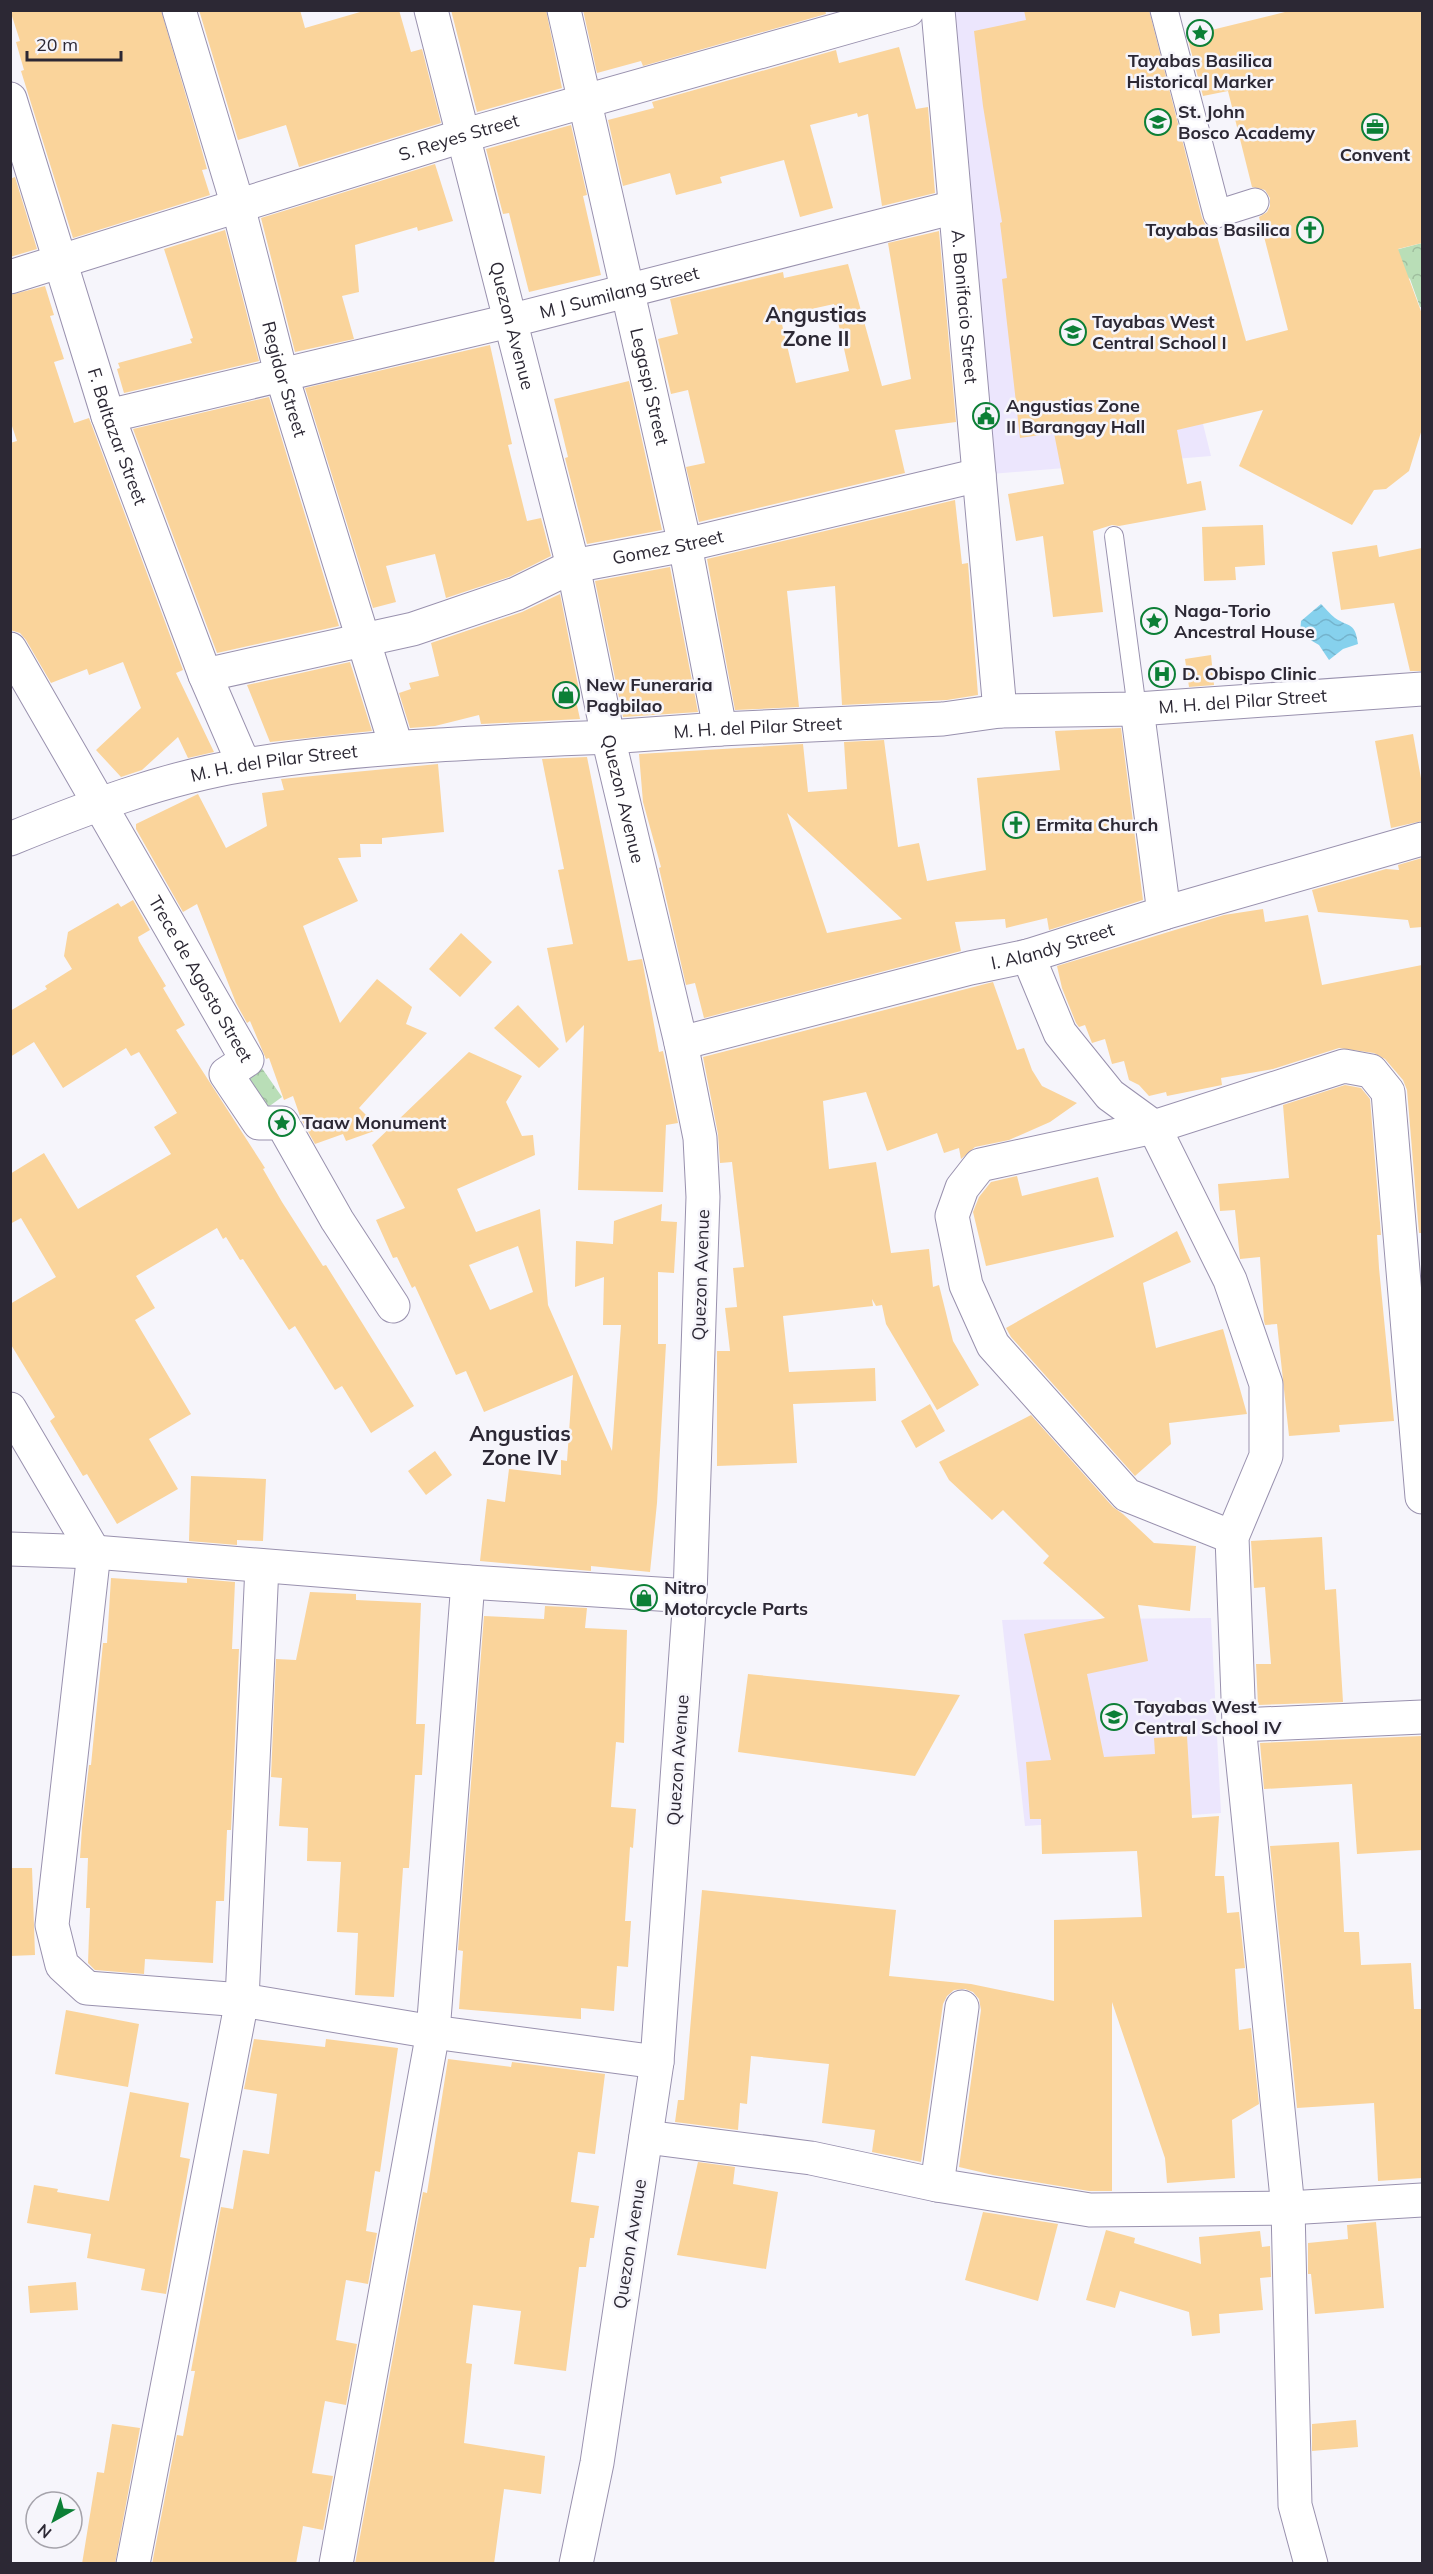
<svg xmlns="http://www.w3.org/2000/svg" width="1433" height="2574" font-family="Mulish,sans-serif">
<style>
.built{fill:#ece6fd}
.park{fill:url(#park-crowns)}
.water{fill:url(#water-waves)}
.building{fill:#fad49b;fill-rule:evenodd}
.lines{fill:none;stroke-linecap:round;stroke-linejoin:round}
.service-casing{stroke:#9991ae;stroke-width:20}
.pedestrian-casing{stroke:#9991ae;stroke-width:29}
.minor-casing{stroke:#9991ae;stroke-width:35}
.secondary-casing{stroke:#9991ae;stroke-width:35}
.service{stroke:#fff;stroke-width:18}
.pedestrian{stroke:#fff;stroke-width:27}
.minor{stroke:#fff;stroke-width:33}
.secondary{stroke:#fff;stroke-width:33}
.labels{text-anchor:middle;stroke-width:5;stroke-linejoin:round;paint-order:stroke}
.poi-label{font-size:18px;font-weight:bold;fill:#2c2834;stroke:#f6f5fb;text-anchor:start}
.street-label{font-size:18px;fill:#2c2834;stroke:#f6f5fb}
.quarter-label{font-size:21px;font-weight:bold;fill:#2c2834;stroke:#f6f5fb}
</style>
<defs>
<pattern id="park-crowns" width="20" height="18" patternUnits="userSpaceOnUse" patternTransform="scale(1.5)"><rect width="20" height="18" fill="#b9deb7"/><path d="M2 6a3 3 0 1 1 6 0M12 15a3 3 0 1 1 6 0" fill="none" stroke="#9fbe9e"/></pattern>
<pattern id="water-waves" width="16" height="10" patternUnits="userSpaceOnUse" patternTransform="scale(1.5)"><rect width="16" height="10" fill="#86d1ed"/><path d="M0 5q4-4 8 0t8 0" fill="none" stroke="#74b3cc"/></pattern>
</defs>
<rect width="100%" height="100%" fill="#f6f5fb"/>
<path class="built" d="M938,11H1100L1211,456L979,475Z
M1211,1618L1221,1813L1025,1826L1002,1620Z"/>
<path class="park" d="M1422,243V307H1420L1410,279L1401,272L1365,258Z
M259,1064L282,1097L260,1113L236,1080Z"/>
<path class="water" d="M1321,604C1325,608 1330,614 1335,618C1350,628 1355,622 1358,644L1343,649L1329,660L1319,645L1300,634L1301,621Z"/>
<path class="building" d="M10,10H161L202,151L207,169L202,170L210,195L73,238L21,71L24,70L16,42L20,41Z
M199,10H300L305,28L367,10H399L411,52L422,49L441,123L299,167L286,125L238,140Z
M451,10H546L562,88L477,112Z
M583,10H825L826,14L643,66L641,61L597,73Z
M1024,10H1149L1202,218L1206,226L1215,229L1246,341L1288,330L1259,217L1267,212L1270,206V198L1265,190L1252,187L1228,91L1203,96L1187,36L1293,10H1422V243L1398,249L1422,314V429L1409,471L1386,489L1374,490L1352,525L1239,466L1263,410L1177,430L1187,484L1201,481L1206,510L1119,526L1112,525L1093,531L1103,612L1053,617L1043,536L1016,541L1008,494L1064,484L1054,433L1020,438L1002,279L1007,278L1000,223L1002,222L983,106L974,31L1026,20Z
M899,47L916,109L928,107L935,193L882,206L868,114L858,117L857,113L810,125L833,208L800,217L784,160L720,177L722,183L676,195L670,173L623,186L608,120L654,108L652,102L836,50L839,63Z
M571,125L587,195L583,196L601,275L529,292L509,213L503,214L486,149Z
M435,164L453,221L418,231L417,227L355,245L359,292L342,296L354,339L295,352L261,218Z
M15,177L37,249L10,257V179Z
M225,230L259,361L124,393L117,369L120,368L118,363L192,343L190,339L193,338L164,249Z
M939,231L956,422L895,430L905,473L699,522L686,467L705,463L688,390L671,394L658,339L678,334L670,299L783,272L784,278L848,264L882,386L911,379L888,243ZM834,304L849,371L796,383L780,316Z
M45,286L54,315L50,316L64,359L54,362L74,423L89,418L183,670L176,673L214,752L188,758L178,737L142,770L121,777L96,750L141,708L123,662L89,675L87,669L51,683L26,640L20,633L10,630V443L17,441L10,420V295Z
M490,345L512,444L508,445L527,521L541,518L551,556L509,577L446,598L435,554L386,566L396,602L373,608L305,388Z
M629,381L662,530L587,544L565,458L568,457L554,399Z
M269,397L339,626L217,653L133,429Z
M955,500L962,564L968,563L978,695L947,700L842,705L835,586L787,591L799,707L735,710L707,559Z
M1263,525L1265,565L1235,567L1236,580L1204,581L1202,527Z
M1377,545L1379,557L1422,548V671H1410L1394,603L1341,610L1332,552Z
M670,567L698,712L623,717L595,581Z
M560,594L580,695L575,696L580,719L481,724L479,715L435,726L410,728L399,693L411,689L409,683L439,676L431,643L522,612Z
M1211,655L1214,685L1189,687L1185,659Z
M350,662L372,731L270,742L247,685Z
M1121,728L1143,900L1049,930L1047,918L1006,928L1005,919L955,922L961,951L704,1018L695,983L686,985L659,868L661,867L643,802L639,754L803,744L808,792L847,789L844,742L884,740L898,847L919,843L927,881L986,870L977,778L1060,770L1055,731ZM787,813L902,919L827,933Z
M1413,734L1422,784V821L1391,828L1375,741Z
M587,757L628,961L642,959L659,1052L663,1051L678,1123L666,1125L663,1192L578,1190L584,1025L566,1043L547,948L573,944L558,870L564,869L542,759Z
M438,764L444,832L382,838V844H360L361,857L338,858L358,901L303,926L340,1023L377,979L412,1007L406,1024L427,1033L359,1108L380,1129L346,1141L343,1134L315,1144L301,1119L293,1096L284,1100L269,1058L266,1059L250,1021L247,1023L236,1003L197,904L183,912L136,829V824L198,794L226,848L267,826L262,793L284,790L281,779Z
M1422,858V927L1410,928L1408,920L1318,912L1312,890L1386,869L1399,870L1398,865Z
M133,900L150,930L138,937L139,941L166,986L163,988L185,1025L176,1030L265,1168L263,1169L282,1202L323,1266L326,1265L414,1406L371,1433L342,1386L335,1390L295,1326L289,1330L243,1259L240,1260L226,1237L223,1239L217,1228L136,1276L155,1308L135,1320L191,1414L149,1439L178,1489L117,1524L87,1474L83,1476L50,1421L55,1417L10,1343V1304L56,1277L21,1218L10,1224V1174L44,1153L78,1209L171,1154L154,1127L177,1113L139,1052L131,1056L126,1048L63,1088L34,1042L10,1057V1011L47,989L45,986L72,969L64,956L68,932L118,903L121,907Z
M1263,909L1265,922L1308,915L1322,985L1422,965V1233H1419L1407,1090L1403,1080L1385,1059L1374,1053L1339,1048L1273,1069L1221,1078L1222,1085L1167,1096L1166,1092L1149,1096L1139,1085L1129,1080L1124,1061L1112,1064L1105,1039L1092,1043L1085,1025L1079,1027L1076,1023L1062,988L1057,966L1224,915Z
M461,933L492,962L460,997L429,969Z
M993,982L1017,1050L1024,1048L1032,1070L1042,1086L1077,1103L1050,1122L1009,1140L975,1147L961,1159L959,1148L944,1153L937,1133L887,1151L866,1092L823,1101L829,1169L876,1162L891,1253L929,1249L933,1287L939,1285L953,1341L979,1385L937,1410L886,1324L882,1305L876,1306L872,1299L873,1306L783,1316L789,1372L875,1368L876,1401L793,1404L797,1463L717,1466V1351H730L725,1308L737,1307L733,1268L744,1267L732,1162L720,1163L718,1134L703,1057Z
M518,1005L559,1049L539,1068L494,1028Z
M469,1052L522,1076L506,1102L522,1136L533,1135L535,1155L457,1189L476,1232L540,1209L548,1305L612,1451L621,1325H603L604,1277L575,1287L576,1241L613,1244L614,1221L662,1204L661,1221L677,1222L674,1273L658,1272V1344H666L657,1503L650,1572L591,1566V1571L480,1561L487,1499L505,1502L509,1469L561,1475V1460L567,1461L573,1375L484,1412L466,1371L456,1375L415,1286L412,1288L397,1257L393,1258L376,1220L405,1208L372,1145ZM518,1246L533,1292L490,1310L469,1265Z
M1345,1085L1361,1088L1370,1099L1381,1235H1377L1379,1268L1394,1421L1339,1425L1340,1432L1289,1436L1277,1324L1265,1325L1264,1321L1260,1257L1240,1259L1235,1210L1220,1211L1218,1184L1289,1178L1283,1105Z
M1017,1176L1022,1196L1098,1177L1114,1237L986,1266L973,1212L979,1197L991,1182Z
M1177,1231L1191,1262L1143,1283L1156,1348L1223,1329L1247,1414L1169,1423L1171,1444L1135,1476L1011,1337L1006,1328Z
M930,1404L945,1431L916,1448L901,1421Z
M1031,1415L1113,1507L1123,1514L1154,1543L1196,1546L1190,1611L1138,1605L1148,1661L1087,1674L1104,1757L1155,1754L1154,1738L1187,1736L1192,1818L1219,1816L1215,1876H1224L1227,1913L1239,1912L1245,1968L1235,1969L1239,2030L1251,2028L1259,2104L1232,2120L1235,2178L1167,2183L1165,2158L1112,2002V2191H1089L993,2175L959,2167L981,2010L979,1999L973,1992L965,1989L954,1990L947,1996L943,2004L921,2162L872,2152L875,2130L822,2123L829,2064L751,2056L747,2104L740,2103L738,2130L675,2122L678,2100H684L702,1890L896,1910L889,1976L971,1984L1054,2001V1920L1142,1917L1137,1851L1042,1854L1041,1819H1030L1026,1762L1051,1760L1024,1634L1105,1618L1043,1563L1049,1556L1003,1510L992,1520L949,1480L939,1462Z
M435,1451L452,1475L426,1495L408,1471Z
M191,1476L266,1479L263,1541L237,1540V1545L189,1541Z
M1322,1537L1325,1590L1336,1589L1343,1702L1258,1705L1256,1664H1271L1265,1587L1254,1588L1251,1541Z
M111,1578L187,1583V1578L235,1582L232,1649H239L231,1830H227L224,1901H216L213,1963L145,1959L144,1974L95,1970L88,1963L90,1908H86L88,1858H80L82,1827L89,1765H91L103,1643H107Z
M310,1592L356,1594V1600L421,1603L416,1724H425L422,1775H415L409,1868H403L394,1997L355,1995L358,1933L337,1932L341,1862L307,1861L308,1828L279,1826L282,1778L271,1777L276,1659L296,1660Z
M545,1606L587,1608L585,1628L627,1630L624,1743L616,1742L611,1807L636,1809L633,1848L630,1847L625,1921H631L628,1967L617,1966L614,2011L581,2008V2019L459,2009L463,1951L458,1950L484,1616L544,1619Z
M748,1674L960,1695L915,1776L738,1752Z
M1422,1736V1850L1357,1854L1352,1784L1264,1789L1260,1743Z
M1339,1842L1344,1932H1359L1361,1965L1411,1963L1414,2009H1422V2178L1378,2181L1374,2103L1297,2108L1270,1846Z
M10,1868H32L35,1955L10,1956Z
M66,2010L139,2024L128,2087L55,2074Z
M254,2039L325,2047L326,2039L398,2048L380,2172L375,2171L366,2231L377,2233L368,2284L346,2280L336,2340L357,2344L346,2405L325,2401L312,2473L333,2476L323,2530L303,2526L296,2564H152L177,2435L183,2436L195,2371H191L221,2207L233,2209L243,2150L269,2154L277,2094L244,2089Z
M448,2059L511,2067L512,2062L605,2074L595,2154L578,2152L571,2202L599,2206L594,2238H590L586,2267H579L566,2371L514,2364L521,2311L473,2305L466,2363L472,2364L464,2443L545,2456L541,2494L504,2489L494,2564H355L423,2192L427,2193Z
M130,2092L189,2103L180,2157L190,2159L166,2294L141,2290L145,2269L87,2258L91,2234L27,2223L34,2185L58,2189L57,2192L109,2201Z
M698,2162L735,2167L733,2184L778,2192L766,2269L677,2255Z
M983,2212L1058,2224L1038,2301L965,2280Z
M1376,2222L1384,2308L1315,2314L1311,2274H1308V2243L1348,2239L1347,2225Z
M1106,2230L1135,2238L1134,2243L1201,2264L1199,2237L1260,2231L1262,2247L1270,2246L1271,2277L1260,2278L1263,2310L1219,2314L1220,2333L1192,2336L1189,2312L1120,2291L1115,2308L1086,2300Z
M76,2282L78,2310L30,2313L28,2286Z
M1356,2420L1358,2447L1312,2451V2424Z
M112,2424L140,2428L115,2564H82L97,2472L104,2473Z"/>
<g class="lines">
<defs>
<path id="service" d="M1114,536L1137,709"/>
<path id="pedestrian" d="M1164,10L1217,214L1255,202"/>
<g id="minor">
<path id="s1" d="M179,10L238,206L281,373L396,746"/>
<path id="s2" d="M564,10L685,545L720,729"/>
<path id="s3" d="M938,10L1000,711"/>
<path id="s4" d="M10,99L108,416L205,675L244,765"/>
<path id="s5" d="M10,277L462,136L908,10"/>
<path id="s6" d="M108,416L509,321L955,207"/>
<path id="s7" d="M10,649L247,1060L226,1074L259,1123H282L337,1220L393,1306"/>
<path id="s8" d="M205,675L413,629L516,594L573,566L685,545L979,475"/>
<path d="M1137,709L1164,913"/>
<path id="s9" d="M10,839C86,808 164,778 245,765C365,746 487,742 608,737"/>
<path d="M1028,956L1060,1033L1110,1095L1154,1127L1230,1280L1266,1384V1456L1232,1537L1239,1725L1288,2208L1295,2505L1311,2564"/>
<path id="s10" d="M681,1043L970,968L1028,956L1164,913L1422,839"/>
<path d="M10,1409L94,1552L52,1925L62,1965L87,1988L242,2000L433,2032L657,2062"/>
<path d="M1232,1537L1127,1495L993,1345L966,1285L952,1216L962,1188L980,1165L1154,1127L1344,1066L1371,1071L1388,1092L1422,1497"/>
<path d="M10,1549L94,1552L468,1582L690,1596"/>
<path d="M1239,1725L1422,1717"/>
<path d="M646,2137L811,2158L937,2185L1090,2210L1288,2208L1422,2200"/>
<path d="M937,2185L962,2007"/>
<path d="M133,2564L242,2000L262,1566"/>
<path d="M336,2564L433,2032L468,1582"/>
</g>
<g id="secondary">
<path id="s11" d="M431,10L573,566L608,737L681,1043L700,1138L703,1197L690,1596L657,2062L597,2463L576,2564"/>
<path id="s12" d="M608,737L720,729L943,719L1000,711L1137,709L1422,689"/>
</g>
</defs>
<use href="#service" class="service-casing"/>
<use href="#pedestrian" class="pedestrian-casing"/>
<use href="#minor" class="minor-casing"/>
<use href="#secondary" class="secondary-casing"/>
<use href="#service" class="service"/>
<use href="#pedestrian" class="pedestrian"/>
<use href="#minor" class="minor"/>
<use href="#secondary" class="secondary"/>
</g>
<defs>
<symbol id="sight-ring" viewBox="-11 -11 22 22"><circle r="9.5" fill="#f6f5fb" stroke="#0c7f36" stroke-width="1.5"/><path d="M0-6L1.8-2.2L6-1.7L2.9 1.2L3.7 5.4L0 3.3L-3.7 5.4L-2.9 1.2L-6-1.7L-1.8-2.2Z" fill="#0c7f36"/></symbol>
<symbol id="school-ring" viewBox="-11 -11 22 22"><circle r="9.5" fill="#f6f5fb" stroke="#0c7f36" stroke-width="1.5"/><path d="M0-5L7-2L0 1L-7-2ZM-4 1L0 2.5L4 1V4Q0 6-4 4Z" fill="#0c7f36"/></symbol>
<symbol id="office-ring" viewBox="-11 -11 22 22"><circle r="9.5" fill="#f6f5fb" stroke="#0c7f36" stroke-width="1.5"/><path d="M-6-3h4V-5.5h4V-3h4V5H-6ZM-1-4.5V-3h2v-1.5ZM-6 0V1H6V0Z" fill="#0c7f36"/></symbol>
<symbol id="church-ring" viewBox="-11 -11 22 22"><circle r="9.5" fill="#f6f5fb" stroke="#0c7f36" stroke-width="1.5"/><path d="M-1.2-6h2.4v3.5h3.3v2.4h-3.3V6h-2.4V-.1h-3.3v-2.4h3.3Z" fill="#0c7f36"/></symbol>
<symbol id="civic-ring" viewBox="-11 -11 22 22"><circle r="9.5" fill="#f6f5fb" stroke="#0c7f36" stroke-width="1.5"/><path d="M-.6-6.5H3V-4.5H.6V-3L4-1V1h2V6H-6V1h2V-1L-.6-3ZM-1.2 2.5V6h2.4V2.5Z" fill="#0c7f36"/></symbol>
<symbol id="hospital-ring" viewBox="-11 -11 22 22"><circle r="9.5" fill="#f6f5fb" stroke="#0c7f36" stroke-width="1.5"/><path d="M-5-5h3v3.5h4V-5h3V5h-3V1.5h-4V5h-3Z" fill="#0c7f36"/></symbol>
<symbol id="shop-ring" viewBox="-11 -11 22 22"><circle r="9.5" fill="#f6f5fb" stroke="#0c7f36" stroke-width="1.5"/><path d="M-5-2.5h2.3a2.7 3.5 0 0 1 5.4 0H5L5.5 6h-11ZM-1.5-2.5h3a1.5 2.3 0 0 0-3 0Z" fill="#0c7f36"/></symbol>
</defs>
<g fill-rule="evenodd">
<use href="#sight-ring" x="1185" y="18" width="30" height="30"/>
<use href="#school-ring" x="1143" y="107" width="30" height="30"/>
<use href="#office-ring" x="1360" y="112" width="30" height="30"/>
<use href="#church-ring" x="1295" y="215" width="30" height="30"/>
<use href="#school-ring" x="1058" y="317" width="30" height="30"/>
<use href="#civic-ring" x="971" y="401" width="30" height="30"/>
<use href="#sight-ring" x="1139" y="606" width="30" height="30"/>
<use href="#hospital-ring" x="1147" y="659" width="30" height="30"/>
<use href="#shop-ring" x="551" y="680" width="30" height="30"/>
<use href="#church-ring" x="1001" y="810" width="30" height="30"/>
<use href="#sight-ring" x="267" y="1108" width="30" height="30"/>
<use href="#shop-ring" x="629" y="1583" width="30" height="30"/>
<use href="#school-ring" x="1099" y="1702" width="30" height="30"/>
</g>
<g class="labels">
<g class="poi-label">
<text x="1200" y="67" text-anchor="middle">Tayabas Basilica<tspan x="1200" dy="21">Historical Marker</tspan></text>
<text x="1178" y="118">St. John<tspan x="1178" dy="21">Bosco Academy</tspan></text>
<text x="1375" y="161" text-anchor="middle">Convent</text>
<text x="1290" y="236" text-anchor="end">Tayabas Basilica</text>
<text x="1092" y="328">Tayabas West<tspan x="1092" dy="21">Central School I</tspan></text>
<text x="1006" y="412">Angustias Zone<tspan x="1006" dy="21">II Barangay Hall</tspan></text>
<text x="1174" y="617">Naga-Torio<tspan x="1174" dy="21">Ancestral House</tspan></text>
<text x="1182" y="680">D. Obispo Clinic</text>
<text x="586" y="691">New Funeraria<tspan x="586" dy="21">Pagbilao</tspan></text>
<text x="1036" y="831">Ermita Church</text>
<text x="302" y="1129">Taaw Monument</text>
<text x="664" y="1594">Nitro<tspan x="664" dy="21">Motorcycle Parts</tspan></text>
<text x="1134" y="1713">Tayabas West<tspan x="1134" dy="21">Central School IV</tspan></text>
</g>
<g class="street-label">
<text dy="6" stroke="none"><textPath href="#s5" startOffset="470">S. Reyes Street</textPath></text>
<text dy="6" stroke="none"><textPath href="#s6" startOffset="526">M J Sumilang Street</textPath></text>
<text dy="6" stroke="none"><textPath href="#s3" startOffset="298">A. Bonifacio Street</textPath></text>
<text dy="6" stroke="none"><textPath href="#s11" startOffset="326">Quezon Avenue</textPath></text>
<text dy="6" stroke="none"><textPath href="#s1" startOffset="384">Regidor Street</textPath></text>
<text dy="6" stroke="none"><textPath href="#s2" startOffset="386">Legaspi Street</textPath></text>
<text dy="6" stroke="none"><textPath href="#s4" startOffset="354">F. Baltazar Street</textPath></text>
<text dy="6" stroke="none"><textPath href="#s8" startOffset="482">Gomez Street</textPath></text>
<text dy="6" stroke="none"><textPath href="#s12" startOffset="636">M. H. del Pilar Street</textPath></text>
<text dy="6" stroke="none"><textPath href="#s12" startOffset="150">M. H. del Pilar Street</textPath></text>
<text dy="6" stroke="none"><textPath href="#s9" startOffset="276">M. H. del Pilar Street</textPath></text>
<text dy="6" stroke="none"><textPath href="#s11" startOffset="812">Quezon Avenue</textPath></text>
<text dy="6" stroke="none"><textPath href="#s10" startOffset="384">I. Alandy Street</textPath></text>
<text dy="6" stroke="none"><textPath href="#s7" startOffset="381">Trece de Agosto Street</textPath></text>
<text transform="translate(701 1275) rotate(-88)" y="6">Quezon Avenue</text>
<text transform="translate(678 1760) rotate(-86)" y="6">Quezon Avenue</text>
<text transform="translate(630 2244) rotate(-81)" y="6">Quezon Avenue</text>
</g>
<g class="quarter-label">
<text x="816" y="322">Angustias<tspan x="816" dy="24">Zone II</tspan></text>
<text x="520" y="1441">Angustias<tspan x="520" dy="24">Zone IV</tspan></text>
</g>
</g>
<rect width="1433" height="2574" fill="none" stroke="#2c2834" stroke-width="24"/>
<g transform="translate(54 2520) rotate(220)"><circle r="28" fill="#f6f5fb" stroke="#a5a3ab" stroke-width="1.5"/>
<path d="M0-4.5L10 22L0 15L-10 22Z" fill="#0c7f36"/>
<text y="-9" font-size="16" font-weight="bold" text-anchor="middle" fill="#2c2834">N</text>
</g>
<path d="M27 51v9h94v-9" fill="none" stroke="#2c2834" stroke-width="3"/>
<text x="36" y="51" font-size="18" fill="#2c2834" stroke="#f6f5fb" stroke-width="4.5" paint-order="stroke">20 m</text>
</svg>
